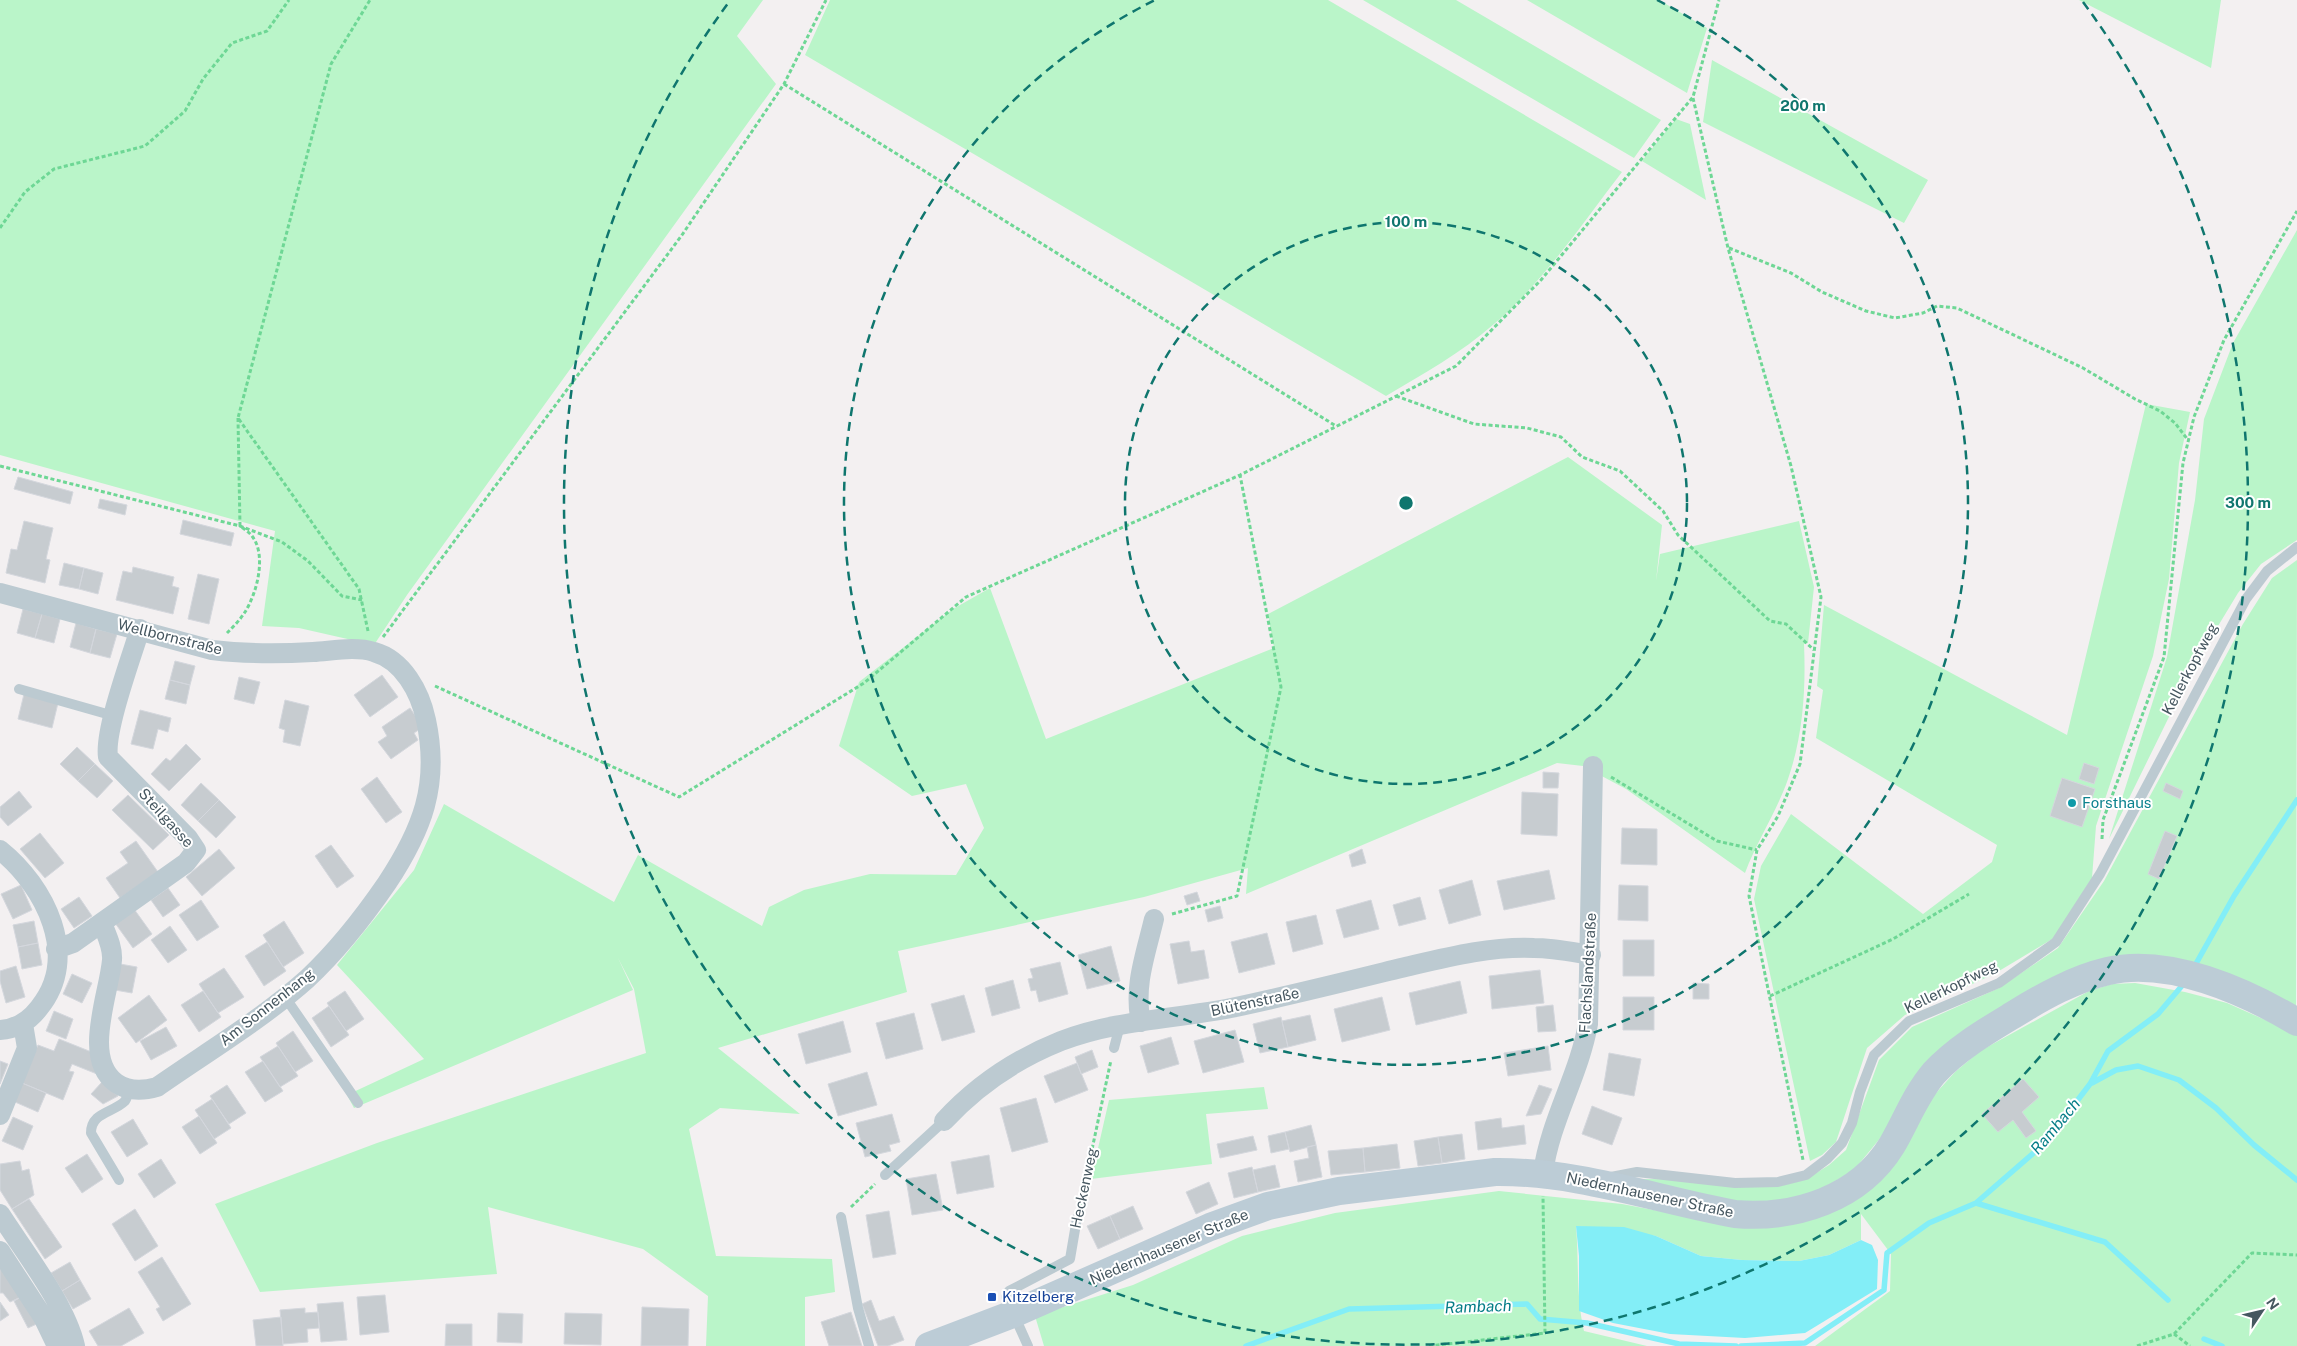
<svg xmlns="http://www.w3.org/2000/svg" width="2297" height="1346" font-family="'Public Sans',sans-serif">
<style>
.green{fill:#baf5c9}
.water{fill:#83eef7}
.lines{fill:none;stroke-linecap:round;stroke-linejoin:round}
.stream{stroke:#83eef7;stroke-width:5.5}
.building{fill:#c7ccd0;stroke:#d4d7dd}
.path{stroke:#6ed795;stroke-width:3;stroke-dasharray:4 2.5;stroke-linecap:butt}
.lane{stroke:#bccad1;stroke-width:10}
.street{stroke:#bccad1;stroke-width:20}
.secondary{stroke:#bcccd6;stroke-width:28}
.ring{fill:none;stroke:#0f766e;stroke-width:2.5;stroke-dasharray:9 6}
.culture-dot{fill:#0f9aa8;stroke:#fff;stroke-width:2}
.transit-dot{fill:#1a4fb4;stroke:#fff;stroke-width:2}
.labels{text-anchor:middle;stroke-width:4;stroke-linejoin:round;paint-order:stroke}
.street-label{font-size:15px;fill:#465760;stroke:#fff}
.culture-label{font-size:15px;fill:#0d838f;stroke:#fff;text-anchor:start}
.transit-label{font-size:15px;fill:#164399;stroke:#fff;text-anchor:start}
.water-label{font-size:16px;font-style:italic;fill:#057d87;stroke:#fff}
.centre{fill:#0f766e;stroke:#fff;stroke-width:2.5}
.ring-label{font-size:15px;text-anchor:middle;font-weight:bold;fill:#0f766e;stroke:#fff;stroke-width:4;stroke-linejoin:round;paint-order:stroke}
</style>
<rect width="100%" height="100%" fill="#f3f0f1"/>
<path class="green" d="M0,0H763L737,36L776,84L407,595L374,645L299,628L262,626L275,531L0,455Z
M830,0H1328L1622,172C1582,224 1544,281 1494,324C1461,353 1423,374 1386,396L805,55Z
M1363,0H1456L1661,120L1634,158Z
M1527,0H1659L1707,28L1687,93Z
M2079,0H2221L2211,68Z
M1712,60L1928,180L1904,223L1703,122Z
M1676,119L1690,124L1706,200L1642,161Z
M2297,230V540L2261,564L2238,593L2195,664L2109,839L2167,657L2195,500L2204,419L2233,343Z
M2146,404L2190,412L2179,463L2169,579L2153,656L2096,826L2092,878L2054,938L1994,974L1905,1015L1867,1048L1836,1142L1822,1155L1810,1161L1754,899L1761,866L1791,814L1923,914L1992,862L1997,845L1816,738L1823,690L1817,686L1824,605L2067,735Z
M1568,457L1662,525L1656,581L1660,554L1799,521L1814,587L1808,643L1804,644C1806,689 1803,736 1788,779C1777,811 1757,841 1745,873L1626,789L1583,766L1557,763L1246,894L1248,868L1144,897L898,951L907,992L718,1048L800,1114L720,1108L689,1129L716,1256L832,1259L835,1292L805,1297V1346H706L708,1296L643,1249L488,1207L497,1274L260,1292L215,1204L377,1143L646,1053L634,989L618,958L633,990L354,1108L347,1095L424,1059L337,965L414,870L444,804L614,902L638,855L762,926L769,907L804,890L870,874L956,875L984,828L966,784L912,796L839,746L859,682L953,609L990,588L1046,739L1274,648L1268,614Z
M2297,560L2296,1007L2208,971L2036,990L1882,1136L1854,1170L1820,1190L1781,1201L1736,1202L1638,1179L1805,1180L1829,1165L1846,1150L1879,1060L1912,1027L1999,988L2058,948L2104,881L2243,624L2272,578Z
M2135,983L2185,992L2227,1003L2297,1034V1346H1815L1890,1291L1891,1254L1861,1214V1240L1829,1255L1799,1261L1742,1260L1701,1256L1656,1236L1576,1226C1579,1261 1576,1297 1584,1331L1647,1346H1044L1035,1316L1133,1285L1242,1236L1335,1213L1499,1191L1622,1204L1733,1225L1830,1210L1955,1072L1980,1051L2089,991L2112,984Z
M1264,1087L1268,1109L1206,1114L1212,1164L1091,1179L1109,1100Z"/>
<path class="water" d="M1576,1226L1624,1227L1656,1236L1701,1256L1742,1260L1799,1261L1829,1255L1861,1240L1872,1245L1878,1260L1877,1289L1805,1333L1745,1338L1670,1334L1613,1323L1579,1311V1256Z"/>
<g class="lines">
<path class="stream" d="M2193,969L2234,896L2297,800
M2092,1083L2116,1070L2138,1066L2179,1080L2216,1108L2254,1145L2297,1180
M1976,1203L2105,1242L2168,1300
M2204,1339L2222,1346
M1246,1346L1349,1309L1527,1304L1540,1319L1587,1323L1679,1344L1736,1346
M1741,1346L1805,1343L1884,1290L1887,1253L1929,1223L1976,1203L2044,1144L2090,1084L2108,1051L2158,1014L2186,981"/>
</g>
<path class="building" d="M18,477L73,492L70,504L14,489Z
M100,499L127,505L125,515L98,508Z
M183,520L234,533L231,546L180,534Z
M24,521L53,528L46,559L50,560L45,583L6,573L11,549L17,550Z
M64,563L84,568L79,589L59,585Z
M133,567L174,577L172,586L179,588L173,614L116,600L123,571L132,573Z
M84,568L103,573L98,594L79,589Z
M198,574L219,579L209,624L188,619Z
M23,609L42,614L35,638L17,633Z
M42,614L60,619L54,643L35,638Z
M76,623L96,629L90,653L70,647Z
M96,629L117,634L110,658L90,653Z
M175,661L195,666L190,685L170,680Z
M382,675L398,697L370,717L354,695Z
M239,677L260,682L254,704L234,699Z
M170,680L190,685L186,704L165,699Z
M24,694L58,703L52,728L18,719Z
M285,700L309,706L300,746L283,742L285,730L279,728Z
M410,708L423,727L414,733L418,740L391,759L378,742L387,736L382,727Z
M140,710L171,718L168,732L158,729L153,749L131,744Z
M186,744L201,759L169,791L151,774L166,758L170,761Z
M77,747L95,764L78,781L60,764Z
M2084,763L2099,768L2094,784L2079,779Z
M95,764L113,781L97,798L78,781Z
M1543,772L1559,773L1558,788H1543Z
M377,777L402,812L386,823L361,789Z
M2062,778L2095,789L2082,827L2050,816Z
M201,783L219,800L198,821L181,805Z
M2166,783L2183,791L2180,799L2163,791Z
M19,791L32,807L8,826L0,817V807Z
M1522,792L1558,794L1557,836L1521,834Z
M128,795L169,835L153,850L112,810Z
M219,800L236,817L216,838L198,821Z
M1622,828L1657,829V865L1621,864Z
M2165,831L2177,836L2159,879L2148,874Z
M40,833L64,863L45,878L20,849Z
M136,841L158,872L120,898L106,878L128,863L120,852Z
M331,845L354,876L337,888L315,856Z
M219,849L235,868L202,896L186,877Z
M1362,849L1366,863L1352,867L1349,855Z
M1549,870L1555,899L1504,910L1497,881Z
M1472,880L1481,915L1449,924L1439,890Z
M21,885L32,910L13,919L1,894Z
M1619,885L1648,886V921L1618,920Z
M168,888L180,905L163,917L151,900Z
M1197,892L1200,901L1187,905L1184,896Z
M79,897L92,916L74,928L61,909Z
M1420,897L1426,919L1399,926L1393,905Z
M201,900L219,927L197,941L179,915Z
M1371,900L1379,929L1344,938L1336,910Z
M1220,906L1223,918L1208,922L1205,910Z
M134,909L152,934L133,948L115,923Z
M1316,915L1323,944L1293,952L1286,922Z
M34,921L38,943L18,947L13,925Z
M284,921L304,953L283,967L263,935Z
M170,926L187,950L168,963L151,940Z
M1267,933L1275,964L1239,973L1231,942Z
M1623,940H1654V976H1623Z
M1189,941L1191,952L1204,950L1209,978L1178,984L1170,944Z
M267,942L286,971L264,986L245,956Z
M38,943L42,965L22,969L18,947Z
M1111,946L1120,981L1087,989L1078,955Z
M1060,962L1068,994L1039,1002L1036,990L1031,991L1028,979L1033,978L1030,969Z
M120,964L137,967L132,993L115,990Z
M16,966L25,997L6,1003L0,981V971Z
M224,968L244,997L218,1013L199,984Z
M1540,970L1544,1003L1492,1009L1489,976Z
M72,974L92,983L82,1003L63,994Z
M1013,980L1020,1008L992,1016L985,988Z
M1460,981L1467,1013L1416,1025L1409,993Z
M1693,983L1709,984V999H1693Z
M203,991L221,1017L199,1032L181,1005Z
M345,991L364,1019L346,1031L327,1003Z
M149,995L167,1020L136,1043L118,1018Z
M964,995L975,1032L942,1041L931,1004Z
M1382,997L1390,1030L1342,1042L1334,1009Z
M1623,997H1654V1030H1623Z
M1553,1005L1556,1031L1538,1032L1536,1007Z
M329,1006L349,1035L331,1047L312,1018Z
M54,1011L73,1019L66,1039L46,1031Z
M914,1013L923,1049L886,1059L876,1023Z
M1310,1015L1316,1040L1288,1047L1282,1021Z
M1281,1017L1288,1047L1260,1053L1253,1024Z
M843,1021L851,1052L806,1064L798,1034Z
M166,1027L177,1046L151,1060L140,1041Z
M1235,1030L1244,1062L1203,1073L1194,1041Z
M293,1031L313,1061L295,1072L276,1043Z
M1171,1037L1179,1064L1148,1073L1140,1046Z
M59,1039L94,1053L97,1074L72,1064L69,1071L74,1072L63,1100L22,1083L38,1045L54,1051Z
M278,1046L298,1076L280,1087L260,1057Z
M1548,1046L1551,1070L1508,1076L1504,1053Z
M1092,1050L1098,1067L1081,1074L1075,1057Z
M1609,1053L1641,1059L1634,1096L1603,1090Z
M0,1061L8,1064L0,1084Z
M263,1061L283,1091L265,1102L245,1072Z
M1077,1063L1088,1090L1055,1103L1044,1076Z
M867,1072L877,1105L838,1116L828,1084Z
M2023,1079L2039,1097L2022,1112L2036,1131L2026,1138L2013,1120L1998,1132L1982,1114Z
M102,1082L118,1096L103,1104L91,1094Z
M22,1083L46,1093L38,1112L15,1102Z
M227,1085L246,1113L229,1124L210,1096Z
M1539,1085L1552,1089L1541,1114L1526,1116Z
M1036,1098L1048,1142L1012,1152L1000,1108Z
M212,1099L231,1128L214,1139L195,1110Z
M1592,1106L1622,1118L1612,1145L1582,1134Z
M892,1114L900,1142L889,1145L891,1151L865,1157L856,1123Z
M199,1116L217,1143L200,1154L182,1127Z
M13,1117L33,1126L23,1150L2,1141Z
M1501,1118L1502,1128L1524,1125L1526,1144L1478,1150L1475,1122Z
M133,1119L148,1144L127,1157L111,1132Z
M1311,1125L1316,1145L1290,1152L1285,1132Z
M1285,1132L1289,1149L1271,1153L1268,1136Z
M1462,1134L1465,1159L1442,1163L1438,1137Z
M1253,1136L1257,1150L1220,1158L1217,1144Z
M1438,1137L1442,1163L1418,1166L1414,1141Z
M1397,1144L1400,1168L1365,1172L1363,1148Z
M1316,1145L1322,1177L1298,1182L1294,1161L1309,1158L1307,1147Z
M1363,1148L1365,1172L1331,1175L1328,1151Z
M87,1154L103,1179L82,1193L65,1168Z
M989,1155L994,1187L957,1194L951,1162Z
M161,1159L176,1183L154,1198L138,1174Z
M20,1161L22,1171L29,1169L34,1195L12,1209L0,1190V1164Z
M1275,1165L1280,1187L1258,1192L1253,1170Z
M1252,1167L1258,1192L1234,1198L1228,1173Z
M936,1174L943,1210L912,1215L906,1179Z
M1209,1182L1218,1204L1196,1214L1186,1192Z
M29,1199L62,1247L45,1259L12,1209Z
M1133,1206L1143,1229L1120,1239L1110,1216Z
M135,1209L158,1246L135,1261L112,1224Z
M889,1211L896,1254L873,1258L866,1215Z
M1110,1216L1120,1239L1098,1249L1087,1226Z
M162,1257L191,1304L163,1321L156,1309L160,1307L138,1272Z
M70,1262L80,1280L62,1291L51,1273Z
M6,1265L27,1294L10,1302L3,1293H0V1270Z
M80,1280L91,1299L73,1309L62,1291Z
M27,1294L41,1322L28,1328L14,1301Z
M385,1295L389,1332L360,1335L357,1297Z
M871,1300L879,1321L894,1316L904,1340L888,1346H878L862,1304Z
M0,1302L9,1315L0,1321Z
M343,1302L347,1340L321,1342L317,1304Z
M642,1307L689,1309L688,1346H641Z
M129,1308L144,1333L121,1346H98L89,1331Z
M305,1308V1313L318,1312L319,1328L307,1329L308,1342L283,1344L280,1310Z
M851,1312L862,1346H829L821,1322Z
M498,1313L523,1314L522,1343L497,1342Z
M565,1313L602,1314L601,1345L564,1344Z
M281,1317L283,1346H256L253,1320Z
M446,1324H472V1346H445Z"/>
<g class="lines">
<path class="path" d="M784,84L1336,426
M1693,98L1728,248L1791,466L1821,597L1800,764L1778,816L1757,850L1749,896L1803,1160
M0,228L25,192L54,169L145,146L185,111L203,79L232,43L267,31L289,0
M1729,248L1791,273L1822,292L1866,311L1895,318L1923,313L1937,306L1957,308L2083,368L2135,399L2160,411L2175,423L2188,440
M1396,396L1474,424L1527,428L1561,437L1582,457L1620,471L1663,511L1678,535L1770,621L1786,624L1814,650
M0,466L240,526L282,542L308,561L342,596L362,600
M368,631L359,589L238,418L331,64L370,0
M227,633C233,627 240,620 245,612C257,593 267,555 252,536C249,532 244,529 240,526L238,418
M383,637L682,235L784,84L826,0
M435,686L679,797L864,683L966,597L1240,475L1456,366L1541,280L1693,97L1719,0
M1611,777L1717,841L1757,850
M2102,839L2103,820L2164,657L2183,463L2194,417L2224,340L2297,211
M1172,914L1237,896L1281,687L1240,475
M1770,996L1893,939L1969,894
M1080,1206L1111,1060
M851,1207L875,1184
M2174,1334L2190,1346
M1429,1346L1545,1333L1543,1196
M2137,1346L2174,1334L2252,1253L2297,1255"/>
<path class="lane" d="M19,689L114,716
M285,997L358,1103
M1114,1048L1120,1025
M885,1175L944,1121
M1611,1177L1637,1172L1735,1183L1778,1182L1806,1175L1827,1159L1842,1143L1852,1123L1860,1092L1874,1055L1909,1021L1999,983L2056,942L2100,874L2246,599L2267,571L2297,547
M119,1180L91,1133C91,1112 113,1113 125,1101C127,1098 128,1093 128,1089
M841,1217L858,1308L869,1346
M1028,1346L1006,1297L1009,1291L1070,1259L1077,1218"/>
<path class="street" d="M0,593L212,650C245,654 279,654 313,652C332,651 355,646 374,652C403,660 420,692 426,720C440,785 422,830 387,883C363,918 338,950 307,979C261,1020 207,1052 157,1087C143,1091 129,1092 116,1083C82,1058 109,995 112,960C113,947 106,934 102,923
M0,850C45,886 81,957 39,1008C29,1021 16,1029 0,1030
M56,949L73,943L186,863L196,850L188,838L108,757C104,731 131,658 140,629
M1141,1022C1133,987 1146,953 1154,919
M0,1115L27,1048L23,1024
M944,1121C977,1085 1016,1059 1061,1041C1115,1020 1175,1019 1231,1008C1288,996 1344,982 1401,968C1444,958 1489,946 1534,948C1553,948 1572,952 1591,955
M1543,1173C1550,1121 1579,1075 1588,1024L1593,766
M0,1214C23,1250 66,1305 75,1346
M0,1251L43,1317L57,1346"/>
<path class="secondary" d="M929,1346L1013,1314L1210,1227L1268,1206L1339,1191L1495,1172C1577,1171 1655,1199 1735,1214C1795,1219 1859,1199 1892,1145C1906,1121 1916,1094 1934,1073C1956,1049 1985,1032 2013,1015C2042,997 2074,979 2108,971C2169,957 2245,991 2297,1022"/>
</g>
<g class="ring">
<circle cx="1406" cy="503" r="281"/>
<path d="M1657 0A562 562 0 1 1 1155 0"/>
<path d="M2083 2A842 842 0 1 1 729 2"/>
</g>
<circle class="culture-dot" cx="2072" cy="803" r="5"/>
<rect class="transit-dot" x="987" y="1292" width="10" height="10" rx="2.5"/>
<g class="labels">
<g class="street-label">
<text transform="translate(170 637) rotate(14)" y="5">Wellbornstraße</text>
<text transform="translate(2190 669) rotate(-62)" y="5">Kellerkopfweg</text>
<text transform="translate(166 818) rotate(48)" y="5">Steilgasse</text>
<text transform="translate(1588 973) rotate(-87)" y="5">Flachslandstraße</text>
<text transform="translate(1951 987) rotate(-26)" y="5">Kellerkopfweg</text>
<text transform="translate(1255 1002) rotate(-12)" y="5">Blütenstraße</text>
<text transform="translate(267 1007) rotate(-38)" y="5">Am Sonnenhang</text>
<text transform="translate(1084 1188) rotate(-78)" y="5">Heckenweg</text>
<text transform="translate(1650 1195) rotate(12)" y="5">Niedernhausener Straße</text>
<text transform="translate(1169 1247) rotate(-23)" y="5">Niedernhausener Straße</text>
</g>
<g class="culture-label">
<text x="2082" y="808">Forsthaus</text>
</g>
<g class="transit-label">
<text x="1002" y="1302">Kitzelberg</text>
</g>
<g class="water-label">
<text transform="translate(2055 1126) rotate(-50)" y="6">Rambach</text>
<text transform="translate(1478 1306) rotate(-2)" y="6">Rambach</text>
</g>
</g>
<circle cx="1406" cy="503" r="8" class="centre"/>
<g class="ring-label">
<text x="1803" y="111">200 m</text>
<text x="1406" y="227">100 m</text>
<text x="2248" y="508">300 m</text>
</g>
<g transform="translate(2262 1311) rotate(55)" stroke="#ffffff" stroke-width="4" paint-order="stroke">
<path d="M0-4L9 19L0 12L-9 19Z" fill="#465760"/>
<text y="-8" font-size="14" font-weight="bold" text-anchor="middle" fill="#465760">N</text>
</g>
</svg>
